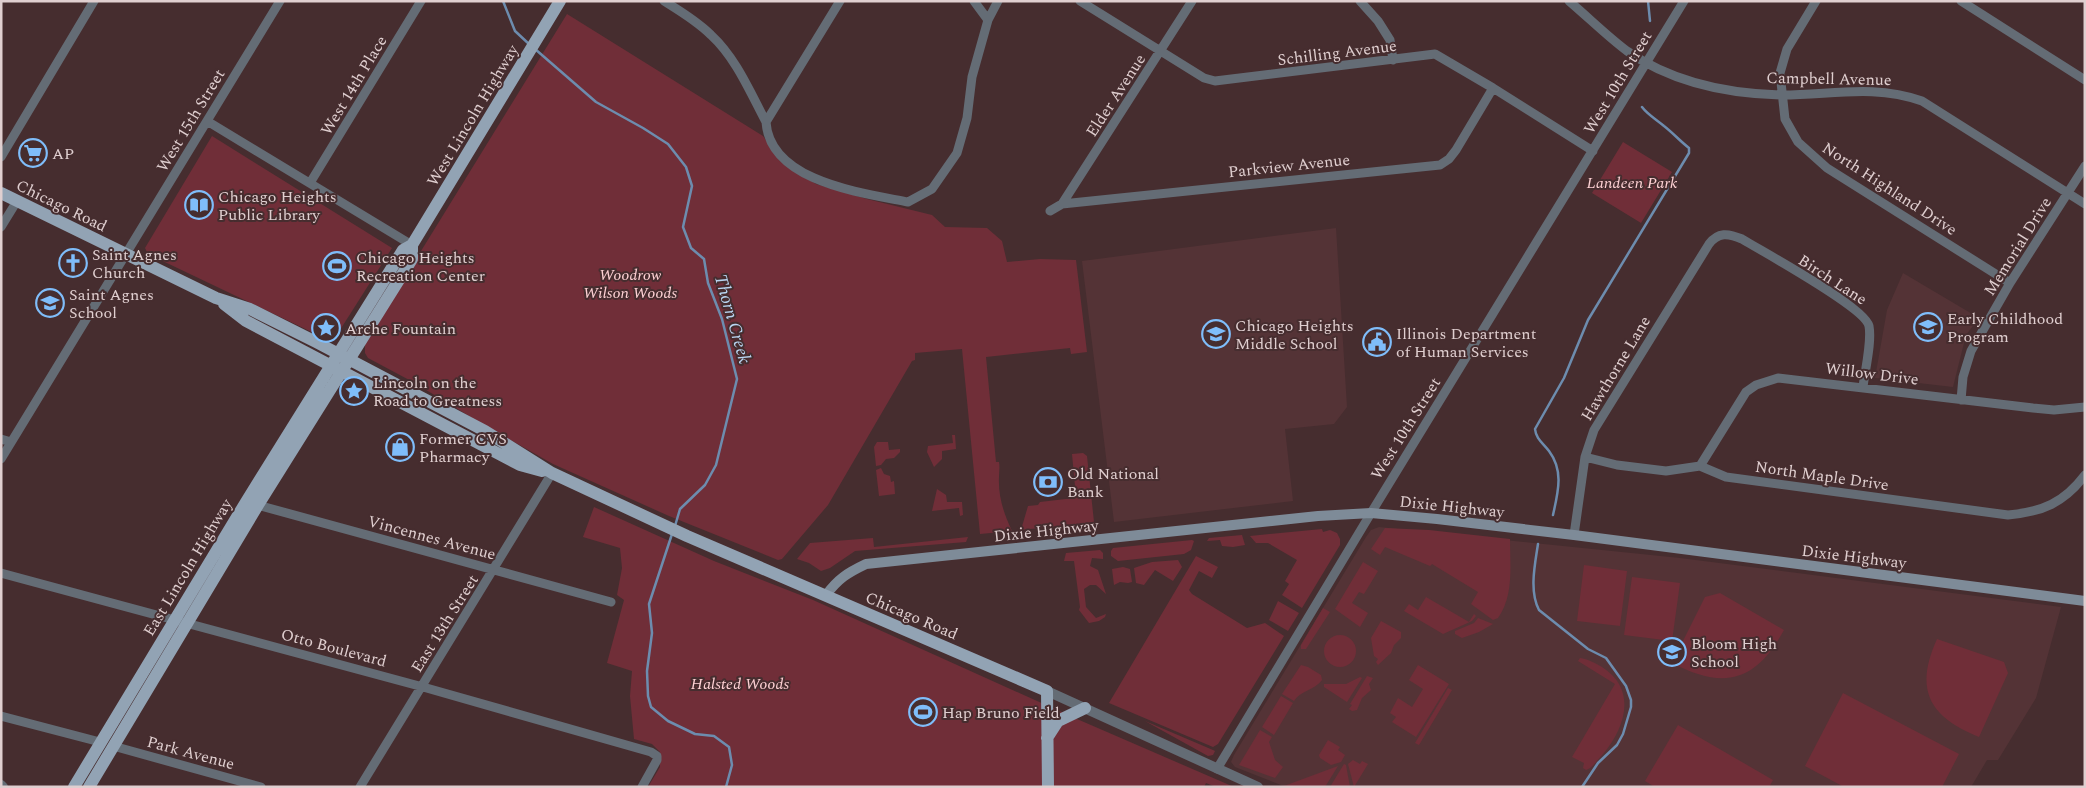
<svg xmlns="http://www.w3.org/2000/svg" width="2086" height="788" font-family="Spectral,serif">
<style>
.built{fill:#543336}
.green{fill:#702e38}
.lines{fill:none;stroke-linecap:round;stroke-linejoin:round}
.stream{stroke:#6d8cae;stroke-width:2.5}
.minor{stroke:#646c75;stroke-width:9}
.tertiary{stroke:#646c75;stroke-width:10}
.secondary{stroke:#7e8b98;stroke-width:10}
.primary{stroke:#92a3b4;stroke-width:12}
.labels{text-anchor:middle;stroke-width:4;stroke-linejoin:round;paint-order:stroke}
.street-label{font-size:16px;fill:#e0cfd0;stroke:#462d2f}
.poi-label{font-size:16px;fill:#e0cfd0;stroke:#462d2f;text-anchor:start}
.park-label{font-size:16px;font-style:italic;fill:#ffd2d5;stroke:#462d2f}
.water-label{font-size:18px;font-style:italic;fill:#b8d4f0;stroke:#462d2f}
</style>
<rect width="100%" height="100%" fill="#462d2f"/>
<path class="built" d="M1336,228L1347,407L1334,424L1285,429L1293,501L1114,522L1082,261Z
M1903,273L1979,318L1966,335L1953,387L1875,378L1887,310Z
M1379,527L1680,558L2061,607L2036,698L1998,760H1987L1971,787H1286L1235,767L1231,762L1234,755L1366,537L1371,530Z"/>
<path class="green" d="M567,14L763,136L781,161L816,184L867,199L932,215L945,227L987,228L1002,241L1007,262L1040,259L1076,260L1087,352L1071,354L1070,348L986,357L996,462H999C1000,468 999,472 999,477C998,497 1004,514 1012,531L980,534L962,349L915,353V360L912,361L828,505L782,559L778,560L669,516L553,464L479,422L413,382L368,358L365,353V342Z
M212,136L392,248L340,330L329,336H320L148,254L145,248Z
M1623,142L1672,172L1641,223L1592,193Z
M952,435H955L956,449L942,451V459L934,467L927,452L928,446L953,443Z
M877,442H888L889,450L900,449V452L894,458L886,459L881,465L876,466L874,447Z
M1083,453L1087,456L1094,522L1021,530L1028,506L1038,505L1040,502L1074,498L1073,486H1075L1072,454Z
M881,468L884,474L890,476L891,482L894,481L895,494L879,496L876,470Z
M937,489L946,495L947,502H962L963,515L960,516L959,508L932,511Z
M594,507L714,561L813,600L1077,719L1234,787H1216L1206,783L1204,787H648L660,767V752L652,744L634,739L630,696L632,671L607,663L624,600L617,595L622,568L620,548L583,537Z
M1385,528L1429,530L1510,539C1510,566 1514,596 1498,618L1493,620L1471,604L1478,592L1432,564L1430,566L1385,547L1380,555L1371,549Z
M1322,529L1323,532L1330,530L1337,533L1340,539V545L1302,608L1282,595L1289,584L1285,581L1297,560L1268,543H1256L1250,536Z
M1242,535L1245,545L1233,547L1222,546L1220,540L1207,541L1209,538Z
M968,537L966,542L855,551L830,568L821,571L809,563L797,559L810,543L873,538L874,547Z
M1192,540L1194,541L1191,550L1184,554L1118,561L1111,556V551L1113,548Z
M1100,550L1103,553V559L1092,558L1090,566L1098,570L1106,594L1096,585H1090L1084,589L1086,607L1096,618L1106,614L1105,617L1099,621L1089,623L1079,610L1080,607L1074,561H1064L1066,553Z
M1196,556L1218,567L1212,578L1199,571L1189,590L1192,594L1247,628L1265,623L1284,636L1218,744L1213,747L1109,703Z
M1178,560L1182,567L1173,581L1155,570L1144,585L1136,583L1134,568L1152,562Z
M1363,562L1378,571L1364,594L1359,592L1352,603L1368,613L1360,627L1335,609Z
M1584,565L1627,571L1620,626L1577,621Z
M1123,567L1130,569L1132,582L1128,583L1120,582L1114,585L1112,569Z
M1632,577L1680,583L1672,641L1624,635Z
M1720,593L1784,630C1756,682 1724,690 1672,663L1705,597Z
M1426,597L1469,622L1474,614L1476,616L1472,621L1443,634L1404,611L1409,604L1418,610Z
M1278,601L1299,613L1288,631L1269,620Z
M1323,608L1330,612L1306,649H1301V645Z
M1478,618L1493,624L1479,632L1462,638L1455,634V631L1474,623Z
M1381,621L1401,632V638L1394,645L1391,653L1378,665L1376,662L1378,659L1374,656L1371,638Z
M1324 651a16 16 0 1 1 32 0a16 16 0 1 1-32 0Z
M1937,639L2004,662L2008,673L1979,737C1929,717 1914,690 1937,639Z
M1580,658C1588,659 1595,663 1602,667C1637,689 1626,727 1603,754C1597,760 1593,768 1586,770L1583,768L1584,763L1572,757L1615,684L1578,661Z
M1301,665L1308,667L1321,675L1322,680C1315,690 1301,690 1294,701L1282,694Z
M1418,665L1449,684L1416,737L1392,722L1396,717L1390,713L1398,698L1412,707L1423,689L1409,680Z
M1367,676L1373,678L1369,684L1371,690L1362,698L1357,710L1352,711L1349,709L1352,705L1350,704Z
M1360,677L1362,678L1347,702L1324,687V684H1346Z
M1448,688L1452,690L1419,745L1415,743Z
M1843,693L1959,754L1942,787H1844L1805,766Z
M1281,696L1293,703L1274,735L1262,727Z
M1145,721L1213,750L1215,751L1213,755L1208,756Z
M1678,725L1773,780L1769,787H1655L1645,781Z
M1260,730L1272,737L1269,742L1275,760L1283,767L1275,778L1239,765Z
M1328,740L1340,747L1338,750L1345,755L1341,762L1331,765L1320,758L1319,755Z
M1353,760L1360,764L1362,761L1368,764L1354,787L1348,764Z
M1344,764L1346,765L1350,787H1330Z
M1338,766L1325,787L1284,786Z"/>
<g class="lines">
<path class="stream" d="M503,1L515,31L529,44
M1648,1L1650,21
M535,49L596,102L643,128L668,144L686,167L692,186L683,227L691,248L704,259L708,283L722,319L737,379L716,465L705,485L680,509L675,526
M1553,515C1558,492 1564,471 1549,451C1543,443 1536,439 1535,429L1564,378L1588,320L1689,153V148C1680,141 1673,133 1664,126C1656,119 1648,115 1642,107
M672,534L649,604L652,633L647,671L648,696L651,707L668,721L695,734L714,736L729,747L732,765L726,787
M1538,544C1535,564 1529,591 1539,610L1588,649L1606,658L1626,686L1631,700V707L1623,734L1617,745L1598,763L1582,787"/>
<path class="minor" d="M664,1C680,11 697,21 711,35C736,58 750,92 766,122C770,182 863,193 908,202L932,189L957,153L967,118L972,77L988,20L998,1
M974,1L988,20
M1080,1L1204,78L1215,81L1435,54L1493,88L1593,151
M1360,1L1378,21L1390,40L1393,60
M1569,1C1589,18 1607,36 1627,51C1673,83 1728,94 1783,95C1831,95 1874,84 1922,101L2085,204
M1816,1L1787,49L1780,73L1785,119L1798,142L1827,168L2010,283
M1961,1L2085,80
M207,121L412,245
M766,122L840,1
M1,157L94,1
M310,183L421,1
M1062,204L1192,1
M1050,211L1062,204L1440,165L1449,159L1456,150L1493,88
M1,227L17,201
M1961,400L1963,377L1971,351L2010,283L2085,166
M1,439L11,442
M1585,457L1617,465L1666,471L1700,466L1726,477L2008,515C2042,512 2064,503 2085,475
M1,459L280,1
M1700,466L1746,392L1756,385L1778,378L2033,408L2054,410L2085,407
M254,504L611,602
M1574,535L1585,457L1594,430L1709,244C1718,232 1728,233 1742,239C1763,252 1865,307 1869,326C1872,342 1865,370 1863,387
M1,573L423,687L651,752L657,756V760L642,787
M1,716L100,742
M113,746L261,787
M1217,769L1371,513L1684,1
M360,787L552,473"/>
<path class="tertiary" d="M1047,691L1258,787
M1,785L3,787"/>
<path class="secondary" d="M826,595C838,579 847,573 866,564L1318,516L1371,513L1437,519L1574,535L2085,601"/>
<path class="primary" d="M1,193L216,298L250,309L316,342L485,431L552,473L687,536L1047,691L1048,787
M224,304L246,321L520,465L542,471
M1047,738L1058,721L1085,708
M74,787L246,502L403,250L412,245
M89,787L258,505L412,259V245L560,1"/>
</g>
<defs>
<symbol id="supermarket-ring" viewBox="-11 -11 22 22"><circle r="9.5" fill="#462d2f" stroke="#7fbdfa" stroke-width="1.5"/><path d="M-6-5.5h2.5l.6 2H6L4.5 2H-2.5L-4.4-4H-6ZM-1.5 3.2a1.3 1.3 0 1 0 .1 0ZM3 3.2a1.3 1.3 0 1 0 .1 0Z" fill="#7fbdfa"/></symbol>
<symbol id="library-ring" viewBox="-11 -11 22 22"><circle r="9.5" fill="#462d2f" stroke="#7fbdfa" stroke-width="1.5"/><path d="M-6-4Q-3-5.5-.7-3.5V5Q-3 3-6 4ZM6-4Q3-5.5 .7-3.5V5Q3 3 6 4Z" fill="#7fbdfa"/></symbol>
<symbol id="church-ring" viewBox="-11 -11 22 22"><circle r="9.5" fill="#462d2f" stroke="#7fbdfa" stroke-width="1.5"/><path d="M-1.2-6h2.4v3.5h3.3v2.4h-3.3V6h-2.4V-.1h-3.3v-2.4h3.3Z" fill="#7fbdfa"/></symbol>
<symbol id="stadium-ring" viewBox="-11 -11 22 22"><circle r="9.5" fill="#462d2f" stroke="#7fbdfa" stroke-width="1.5"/><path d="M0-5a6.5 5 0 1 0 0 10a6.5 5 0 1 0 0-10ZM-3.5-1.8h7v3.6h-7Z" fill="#7fbdfa"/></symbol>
<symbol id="school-ring" viewBox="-11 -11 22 22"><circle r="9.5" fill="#462d2f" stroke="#7fbdfa" stroke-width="1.5"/><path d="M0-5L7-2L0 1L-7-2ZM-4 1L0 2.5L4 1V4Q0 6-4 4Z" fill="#7fbdfa"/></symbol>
<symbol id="sight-ring" viewBox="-11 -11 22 22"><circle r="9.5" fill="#462d2f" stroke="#7fbdfa" stroke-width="1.5"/><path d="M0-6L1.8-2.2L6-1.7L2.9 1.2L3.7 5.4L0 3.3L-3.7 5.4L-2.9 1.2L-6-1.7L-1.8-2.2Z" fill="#7fbdfa"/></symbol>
<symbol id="civic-ring" viewBox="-11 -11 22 22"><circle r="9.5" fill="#462d2f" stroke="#7fbdfa" stroke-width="1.5"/><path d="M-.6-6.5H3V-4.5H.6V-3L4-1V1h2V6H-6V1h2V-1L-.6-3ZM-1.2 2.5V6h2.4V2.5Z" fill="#7fbdfa"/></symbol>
<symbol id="shop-ring" viewBox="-11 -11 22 22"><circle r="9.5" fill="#462d2f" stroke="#7fbdfa" stroke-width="1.5"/><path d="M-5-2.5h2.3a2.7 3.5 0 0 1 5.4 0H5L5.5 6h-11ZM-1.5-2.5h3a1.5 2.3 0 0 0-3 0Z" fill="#7fbdfa"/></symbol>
<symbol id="bank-ring" viewBox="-11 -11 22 22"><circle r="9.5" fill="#462d2f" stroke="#7fbdfa" stroke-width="1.5"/><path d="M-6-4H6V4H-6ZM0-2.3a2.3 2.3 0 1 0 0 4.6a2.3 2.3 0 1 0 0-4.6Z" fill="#7fbdfa"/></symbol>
</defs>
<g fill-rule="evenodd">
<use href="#supermarket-ring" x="17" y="137" width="32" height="32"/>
<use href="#library-ring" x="183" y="189" width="32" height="32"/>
<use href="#church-ring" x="57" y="247" width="32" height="32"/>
<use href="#stadium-ring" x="321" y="250" width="32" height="32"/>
<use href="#school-ring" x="34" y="287" width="32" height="32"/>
<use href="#school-ring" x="1912" y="311" width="32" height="32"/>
<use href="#sight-ring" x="310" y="312" width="32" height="32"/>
<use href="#school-ring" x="1200" y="318" width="32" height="32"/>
<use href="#civic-ring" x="1361" y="326" width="32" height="32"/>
<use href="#sight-ring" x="338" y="375" width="32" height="32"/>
<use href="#shop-ring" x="384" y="431" width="32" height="32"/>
<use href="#bank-ring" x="1032" y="466" width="32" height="32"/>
<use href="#school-ring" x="1656" y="636" width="32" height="32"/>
<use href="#stadium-ring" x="907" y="696" width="32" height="32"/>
</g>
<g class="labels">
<g class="street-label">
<text transform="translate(1337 52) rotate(-7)" y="6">Schilling Avenue</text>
<text transform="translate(1829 78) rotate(1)" y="6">Campbell Avenue</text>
<text transform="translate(1617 82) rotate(-59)" y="6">West 10th Street</text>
<text transform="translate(353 85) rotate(-59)" y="6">West 14th Place</text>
<text transform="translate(1115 95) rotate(-57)" y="6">Elder Avenue</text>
<text transform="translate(472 115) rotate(-59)" y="6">West Lincoln Highway</text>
<text transform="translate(190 120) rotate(-59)" y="6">West 15th Street</text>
<text transform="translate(1289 165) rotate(-6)" y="6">Parkview Avenue</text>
<text transform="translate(1890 188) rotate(33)" y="6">North Highland Drive</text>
<text transform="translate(62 205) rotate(26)" y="6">Chicago Road</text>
<text transform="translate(2017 246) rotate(-58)" y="6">Memorial Drive</text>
<text transform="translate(1833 279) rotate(33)" y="6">Birch Lane</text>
<text transform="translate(1615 368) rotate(-59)" y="6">Hawthorne Lane</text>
<text transform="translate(1872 373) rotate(7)" y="6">Willow Drive</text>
<text transform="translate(1405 428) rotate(-58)" y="6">West 10th Street</text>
<text transform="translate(1822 475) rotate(8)" y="6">North Maple Drive</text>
<text transform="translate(1452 506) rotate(6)" y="6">Dixie Highway</text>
<text transform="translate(1046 530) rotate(-6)" y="6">Dixie Highway</text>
<text transform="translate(432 537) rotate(15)" y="6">Vincennes Avenue</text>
<text transform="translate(1854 556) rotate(7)" y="6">Dixie Highway</text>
<text transform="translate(187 567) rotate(-59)" y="6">East Lincoln Highway</text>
<text transform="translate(912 615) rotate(23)" y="6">Chicago Road</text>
<text transform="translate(444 623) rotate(-58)" y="6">East 13th Street</text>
<text transform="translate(334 647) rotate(15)" y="6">Otto Boulevard</text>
<text transform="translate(191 752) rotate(15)" y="6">Park Avenue</text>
</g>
<g class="poi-label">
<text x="52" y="159">AP</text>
<text x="218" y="202">Chicago Heights<tspan x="218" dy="18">Public Library</tspan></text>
<text x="92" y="260">Saint Agnes<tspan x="92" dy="18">Church</tspan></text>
<text x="356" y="263">Chicago Heights<tspan x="356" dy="18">Recreation Center</tspan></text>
<text x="69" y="300">Saint Agnes<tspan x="69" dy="18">School</tspan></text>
<text x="1947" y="324">Early Childhood<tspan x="1947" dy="18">Program</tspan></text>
<text x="1235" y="331">Chicago Heights<tspan x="1235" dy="18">Middle School</tspan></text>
<text x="345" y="334">Arche Fountain</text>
<text x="1396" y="339">Illinois Department<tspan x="1396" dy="18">of Human Services</tspan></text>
<text x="373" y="388">Lincoln on the<tspan x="373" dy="18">Road to Greatness</tspan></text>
<text x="419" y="444">Former CVS<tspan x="419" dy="18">Pharmacy</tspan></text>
<text x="1067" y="479">Old National<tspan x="1067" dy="18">Bank</tspan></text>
<text x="1691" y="649">Bloom High<tspan x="1691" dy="18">School</tspan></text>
<text x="942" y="718">Hap Bruno Field</text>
</g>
<g class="park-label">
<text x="1632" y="188">Landeen Park</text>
<text x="630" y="280">Woodrow<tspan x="630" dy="18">Wilson Woods</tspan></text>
<text x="740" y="689">Halsted Woods</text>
</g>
<g class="water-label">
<text transform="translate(733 319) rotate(74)" y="6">Thorn Creek</text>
</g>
</g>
<rect width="2086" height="788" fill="none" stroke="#e0cfd0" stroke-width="5"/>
</svg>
